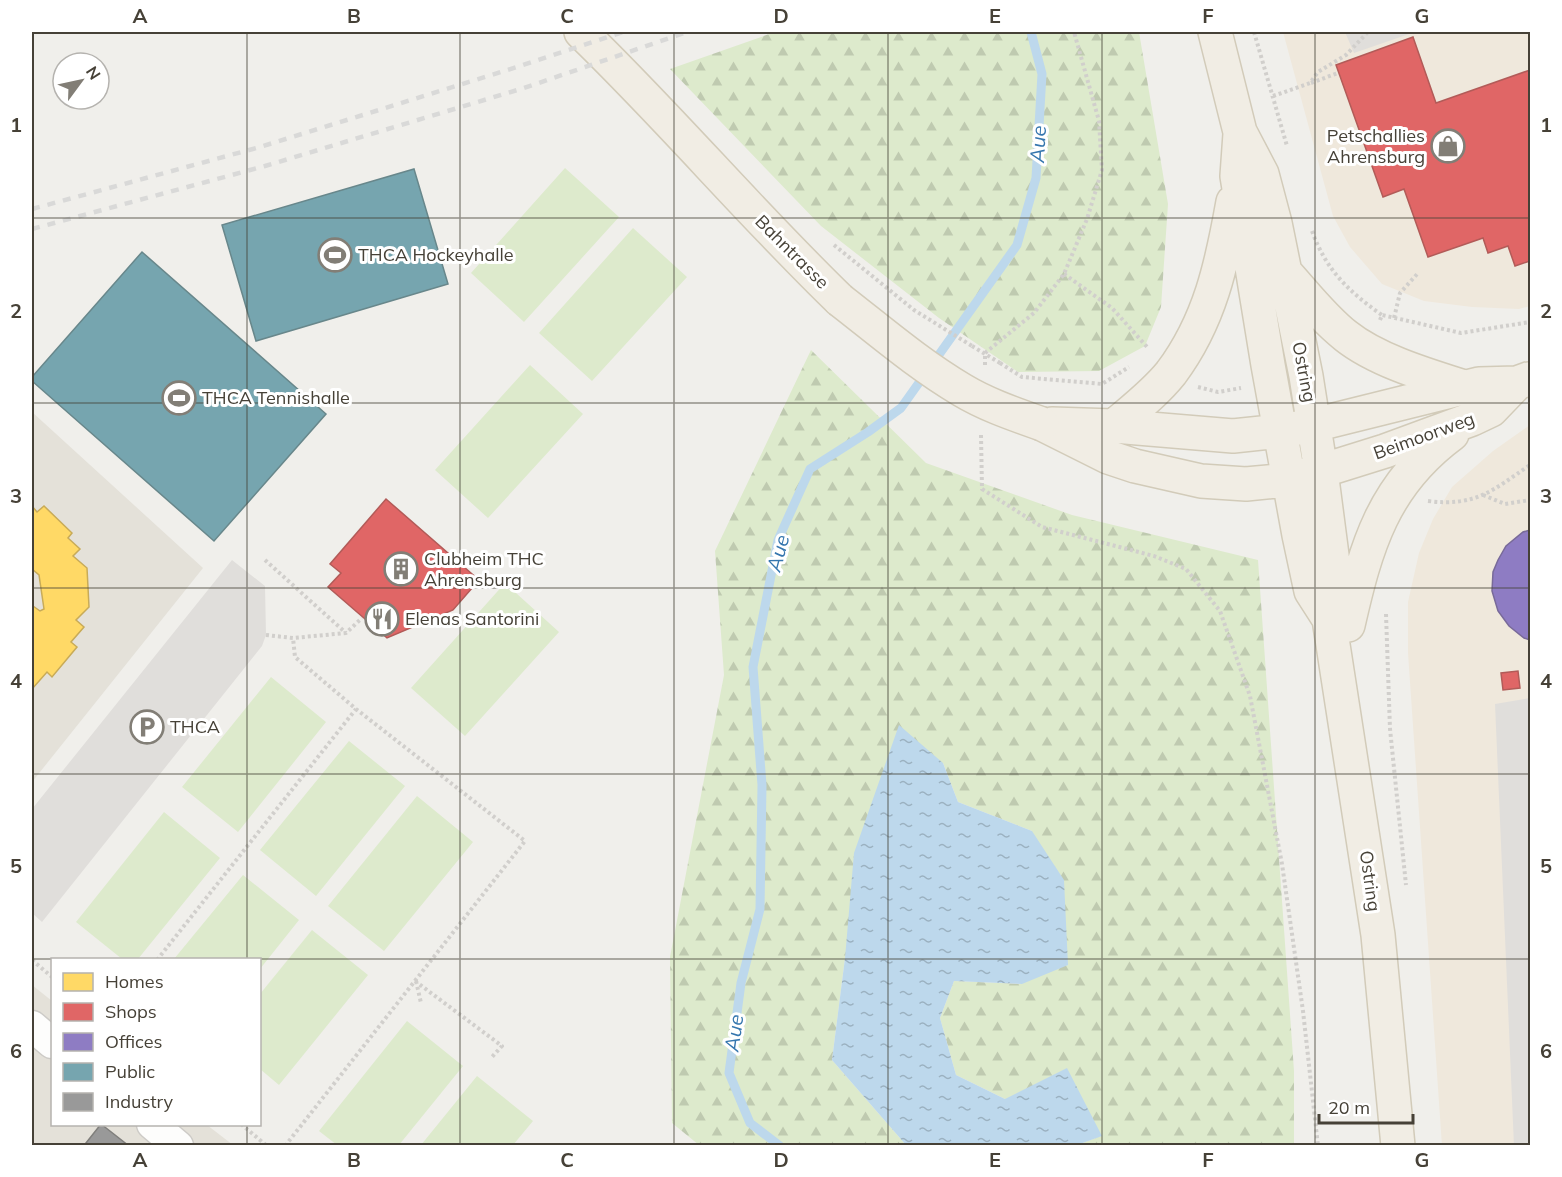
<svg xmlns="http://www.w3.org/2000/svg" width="1562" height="1177" font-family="Mulish,sans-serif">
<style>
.residential{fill:#e4e1d9}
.commercial{fill:#efe8dc}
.forest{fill:url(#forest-firs)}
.garden{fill:#ddeacc}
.parking{fill:#e0dedb}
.water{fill:url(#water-ripples)}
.homes{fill:#ffd966;stroke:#c8ab58;stroke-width:1.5}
.shops{fill:#e06666;stroke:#b25b58;stroke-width:1.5}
.offices{fill:#8e7cc3;stroke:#786a99;stroke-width:1.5}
.public{fill:#76a5af;stroke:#68878b;stroke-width:1.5}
.industry{fill:#999;stroke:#807f7c;stroke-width:1.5}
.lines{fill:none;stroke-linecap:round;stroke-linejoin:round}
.stream{stroke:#bdd8ec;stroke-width:9}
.minor-casing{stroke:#cdcbc7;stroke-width:33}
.major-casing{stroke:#d2cbb9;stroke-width:36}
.path{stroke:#d1cfcc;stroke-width:4;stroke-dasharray:3 3;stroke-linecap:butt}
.minor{stroke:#fdfdfc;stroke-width:30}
.major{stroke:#f1ede4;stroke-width:33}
.rail{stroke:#d9d9d8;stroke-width:4.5;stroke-dasharray:8 8;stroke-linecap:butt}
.major-bridge-casing{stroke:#d2cbb9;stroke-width:36;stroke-linecap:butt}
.path-bridge{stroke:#d1cfcc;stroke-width:4;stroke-dasharray:3 3;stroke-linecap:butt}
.major-bridge{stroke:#f1ede4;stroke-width:33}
.grid{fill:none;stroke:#464137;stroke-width:1.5;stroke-opacity:0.55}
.labels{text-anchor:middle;stroke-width:6;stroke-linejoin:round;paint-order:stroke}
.poi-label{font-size:18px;fill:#464137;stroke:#fff;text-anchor:start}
.street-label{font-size:18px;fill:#464137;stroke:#fff}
.water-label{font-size:20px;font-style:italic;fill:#3576ae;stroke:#fff}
.neatline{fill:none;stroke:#464137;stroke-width:2}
.grid-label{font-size:20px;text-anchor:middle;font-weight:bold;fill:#464137}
</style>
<defs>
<pattern id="forest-firs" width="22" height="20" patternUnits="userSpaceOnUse" patternTransform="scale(1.5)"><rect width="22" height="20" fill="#ddeacc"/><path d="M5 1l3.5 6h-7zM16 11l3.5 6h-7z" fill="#bfcab0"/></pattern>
<pattern id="water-ripples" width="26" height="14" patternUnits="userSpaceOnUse" patternTransform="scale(1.5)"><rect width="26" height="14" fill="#bdd8ec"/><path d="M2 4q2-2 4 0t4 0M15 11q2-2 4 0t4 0" fill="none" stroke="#9bb1c0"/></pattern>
</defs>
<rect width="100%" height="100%" fill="#f0efeb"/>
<path class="residential" d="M32,412L203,568L32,782Z
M32,985L52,1001V1124L207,1125L233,1145H32Z"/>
<path class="commercial" d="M1283,32H1530V306L1519,309L1472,307L1424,301L1382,284L1350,247L1333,216Z
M1530,425V1145L1442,1146L1408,653V602L1419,553L1433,519L1452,487L1493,451Z"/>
<path class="forest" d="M775,32H1139L1168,204L1161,307L1145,346L1099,371L1018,372L939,318L821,226L670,69Z
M811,350L926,463L1072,515L1258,560L1294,1071V1145H1077L1101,1136L1005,1099L956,1075L940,1018L954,981L1022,984L1032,831L958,802L943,763L845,958L832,1060L906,1145H699L672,1123L670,957L724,675L715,551Z"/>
<path class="garden" d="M565,168L619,217L524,322L471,273Z
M633,228L687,277L592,381L539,333Z
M530,365L583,414L488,518L435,470Z
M505,583L559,632L465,736L411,688Z
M271,677L326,722L238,832L182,787Z
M349,741L405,786L316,896L260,850Z
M417,796L473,842L384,951L328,906Z
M164,812L220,858L138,959H122L76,922Z
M243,875L299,920L260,969V960L174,959Z
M312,930L368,975L279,1085L260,1069V994Z
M407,1021L463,1066L399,1145H337L319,1131Z
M477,1076L533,1121L513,1145H421Z"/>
<path class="parking" d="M1345,32H1415L1354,53Z
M232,560L265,586L266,635L262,646L42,922L32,913V809Z
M1530,698V1145L1514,1146L1495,704Z"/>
<path class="water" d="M899,725L943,763L958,802L1032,831L1064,880L1068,965L1022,984L954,981L940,1018L956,1075L1005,1099L1067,1068L1102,1136L1077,1145H906L832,1060L845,958L854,853Z"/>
<path class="homes" d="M32,506L37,512L44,506L72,533L68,538L80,549L73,556L87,568L89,607L76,620L84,627L71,642L77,647L52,677L47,672L32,689V608L33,606L40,611L44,609L39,575L32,569Z"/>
<path class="shops" d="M1413,37L1436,103L1530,70V261L1515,266L1508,246L1488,253L1483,238L1428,257L1404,189L1383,197L1336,65Z
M386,499L479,580L453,610L387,638L328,587L341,573L330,564Z
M1518,671L1520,688L1503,690L1501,673Z"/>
<path class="offices" d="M1530,530V640L1524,638L1509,626L1498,611L1492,591L1493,572L1498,560L1506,546L1523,532Z"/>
<path class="public" d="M414,169L448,284L256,341L222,225Z
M142,252L326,414L214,541L32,381V377Z"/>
<path class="industry" d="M101,1124L129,1146H89L86,1143Z"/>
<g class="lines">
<path class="stream" d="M780,1146L750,1123L729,1073L741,983L760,909L762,785L753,667L778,540L810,469L868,432L901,408L1017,245L1036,178L1042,74L1031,32"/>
<defs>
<path id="minor" d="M32,1026L52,1043
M152,1124L178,1146"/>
<path id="major" d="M581,32C670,118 750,213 840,300
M1215,32L1240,132L1262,174L1275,223L1306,376L1321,471L1336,586L1329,619L1378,935L1398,1146
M1240,134L1237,176L1268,365L1299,535L1311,591L1329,619
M1285,272C1305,294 1323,318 1346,336C1376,360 1426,375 1464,387
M1042,424L1108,457L1135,466L1201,481L1246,484L1288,480L1321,471L1385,451L1472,419L1491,410L1517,383
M1052,424L1114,426L1233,436L1281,431L1314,425L1479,384L1517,383L1528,379
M1114,426C1134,409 1155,393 1171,373C1210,321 1222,264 1233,202
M1348,625C1366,546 1383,485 1452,434"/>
</defs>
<use href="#minor" class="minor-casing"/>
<use href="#major" class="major-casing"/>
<path class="path" d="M1254,32L1287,146
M1311,83L1338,73
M1273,96L1310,83L1318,72L1346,55L1368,32
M1312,231C1326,270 1349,292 1382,315
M834,245L914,310L972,346
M1064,274L1112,308L1148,348
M1394,318L1400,293L1419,272
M1380,320L1382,315L1461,333L1530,322
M1000,363L1022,377L1102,384L1129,367
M985,365V353L1034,313L1064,274L1087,219L1102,170L1099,121L1074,32
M1198,387L1218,392L1241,388
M981,435L982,489L1042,527L1154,556L1186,569L1220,611L1250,696L1282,864L1303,1011L1318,1146
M1483,495L1505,504L1530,500
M1428,501C1476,507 1493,490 1530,465
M265,560L346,633
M1386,614L1390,729L1406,885
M266,635L293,638L346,633L362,618
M32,960L52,977
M157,960L356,709
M415,981L502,1046L492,1057
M416,981L421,1003
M241,1124L267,1146
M285,1146L525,841L356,709L295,657L293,638"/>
<use href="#minor" class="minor"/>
<use href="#major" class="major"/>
<path class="rail" d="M32,209L260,147L517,67L623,32
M32,229L265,166L524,88L687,32"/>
<defs>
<path id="major-bridge" d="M840,300C880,331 918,364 962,390C987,405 1014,414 1042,424"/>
</defs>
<use href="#major-bridge" class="major-bridge-casing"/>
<path class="path-bridge" d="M972,346L1000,363"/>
<use href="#major-bridge" class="major-bridge"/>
</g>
<path class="grid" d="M247,32V960M460,32V1146M674,32V1146M888,32V1146M1102,32V1146M1315,32V1146M32,218H1530M32,403H1530M32,588H1530M32,774H1530M32,959H1530M247,1124V1146"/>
<defs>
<symbol id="shop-ring" viewBox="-11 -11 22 22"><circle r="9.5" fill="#fff" stroke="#827e76" stroke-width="1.5"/><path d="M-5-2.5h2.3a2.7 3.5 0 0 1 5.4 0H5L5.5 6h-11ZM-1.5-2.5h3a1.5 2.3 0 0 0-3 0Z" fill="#827e76"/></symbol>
<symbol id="stadium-ring" viewBox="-11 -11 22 22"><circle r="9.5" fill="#fff" stroke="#827e76" stroke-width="1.5"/><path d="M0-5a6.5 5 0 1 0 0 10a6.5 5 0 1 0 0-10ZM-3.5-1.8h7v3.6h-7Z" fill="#827e76"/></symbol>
<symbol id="building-ring" viewBox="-11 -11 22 22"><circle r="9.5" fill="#fff" stroke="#827e76" stroke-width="1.5"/><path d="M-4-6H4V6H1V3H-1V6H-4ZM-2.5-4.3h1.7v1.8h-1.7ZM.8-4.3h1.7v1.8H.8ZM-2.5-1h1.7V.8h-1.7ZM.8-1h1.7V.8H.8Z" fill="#827e76"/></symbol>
<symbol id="restaurant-ring" viewBox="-11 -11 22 22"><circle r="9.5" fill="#fff" stroke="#827e76" stroke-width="1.5"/><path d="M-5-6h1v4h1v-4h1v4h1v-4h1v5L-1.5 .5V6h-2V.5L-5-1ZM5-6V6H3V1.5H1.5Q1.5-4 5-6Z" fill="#827e76"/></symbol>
<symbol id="parking-ring" viewBox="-11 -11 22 22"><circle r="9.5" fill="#fff" stroke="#827e76" stroke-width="1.5"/><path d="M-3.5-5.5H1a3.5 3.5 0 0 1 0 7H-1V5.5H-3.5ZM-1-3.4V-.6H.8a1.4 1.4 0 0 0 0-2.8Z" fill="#827e76"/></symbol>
</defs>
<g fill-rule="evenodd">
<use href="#shop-ring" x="1429" y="127" width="38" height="38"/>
<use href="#stadium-ring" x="316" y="236" width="38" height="38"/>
<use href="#stadium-ring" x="160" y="379" width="38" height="38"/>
<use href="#building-ring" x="382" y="550" width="38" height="38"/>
<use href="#restaurant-ring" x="363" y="600" width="38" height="38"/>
<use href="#parking-ring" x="128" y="708" width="38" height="38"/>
</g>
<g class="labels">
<g class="poi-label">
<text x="1425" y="142" text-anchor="end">Petschallies<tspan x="1425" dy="21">Ahrensburg</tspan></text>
<text x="358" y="261">THCA Hockeyhalle</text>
<text x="202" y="404">THCA Tennishalle</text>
<text x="424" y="565">Clubheim THC<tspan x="424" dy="21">Ahrensburg</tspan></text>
<text x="405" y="625">Elenas Santorini</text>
<text x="170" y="733">THCA</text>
</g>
<g class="street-label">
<text transform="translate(792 252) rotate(45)" y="6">Bahntrasse</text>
<text transform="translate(1304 372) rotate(79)" y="6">Ostring</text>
<text transform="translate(1424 436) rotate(-20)" y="6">Beimoorweg</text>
<text transform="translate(1370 881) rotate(82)" y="6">Ostring</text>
</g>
<g class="water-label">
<text transform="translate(1038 144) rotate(-87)" y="7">Aue</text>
<text transform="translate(778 553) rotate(-75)" y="7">Aue</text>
<text transform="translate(734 1033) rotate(-82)" y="7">Aue</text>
</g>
</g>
<rect width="1562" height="1177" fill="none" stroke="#ffffff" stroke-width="66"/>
<rect x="51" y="958" width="210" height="168" fill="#ffffff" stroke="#b5b3af" stroke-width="1.5"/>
<rect x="63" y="973" width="30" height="18" fill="#ffd966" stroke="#b5b3af" stroke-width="1.5"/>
<text x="105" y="988" font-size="18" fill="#464137">Homes</text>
<rect x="63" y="1003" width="30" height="18" fill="#e06666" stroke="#b5b3af" stroke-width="1.5"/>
<text x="105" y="1018" font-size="18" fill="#464137">Shops</text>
<rect x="63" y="1033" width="30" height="18" fill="#8e7cc3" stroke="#b5b3af" stroke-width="1.5"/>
<text x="105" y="1048" font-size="18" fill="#464137">Offices</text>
<rect x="63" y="1063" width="30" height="18" fill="#76a5af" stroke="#b5b3af" stroke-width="1.5"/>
<text x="105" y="1078" font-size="18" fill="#464137">Public</text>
<rect x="63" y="1093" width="30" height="18" fill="#999999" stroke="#b5b3af" stroke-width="1.5"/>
<text x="105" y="1108" font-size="18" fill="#464137">Industry</text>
<g transform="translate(81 81) rotate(57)"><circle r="28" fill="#ffffff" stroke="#b5b3af" stroke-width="1.5"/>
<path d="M0-4.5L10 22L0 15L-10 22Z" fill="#827e76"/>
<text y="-9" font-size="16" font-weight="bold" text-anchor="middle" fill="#464137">N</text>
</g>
<path d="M1319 1114v9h94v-9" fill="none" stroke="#464137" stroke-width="3"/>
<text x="1328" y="1114" font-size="18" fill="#464137" stroke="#ffffff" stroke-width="4.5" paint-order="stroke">20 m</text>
<rect x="33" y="33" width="1496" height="1111" class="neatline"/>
<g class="grid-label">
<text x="140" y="23">A</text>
<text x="354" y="23">B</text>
<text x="567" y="23">C</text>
<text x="781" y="23">D</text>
<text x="995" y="23">E</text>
<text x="1208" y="23">F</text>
<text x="1422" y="23">G</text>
<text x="16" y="132">1</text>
<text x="1546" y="132">1</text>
<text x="16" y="318">2</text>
<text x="1546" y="318">2</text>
<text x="16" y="503">3</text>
<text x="1546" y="503">3</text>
<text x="16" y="688">4</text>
<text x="1546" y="688">4</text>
<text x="16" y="873">5</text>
<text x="1546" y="873">5</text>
<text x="16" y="1058">6</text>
<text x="1546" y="1058">6</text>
<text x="140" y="1167">A</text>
<text x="354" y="1167">B</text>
<text x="567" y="1167">C</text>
<text x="781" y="1167">D</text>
<text x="995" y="1167">E</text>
<text x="1208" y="1167">F</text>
<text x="1422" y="1167">G</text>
</g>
</svg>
